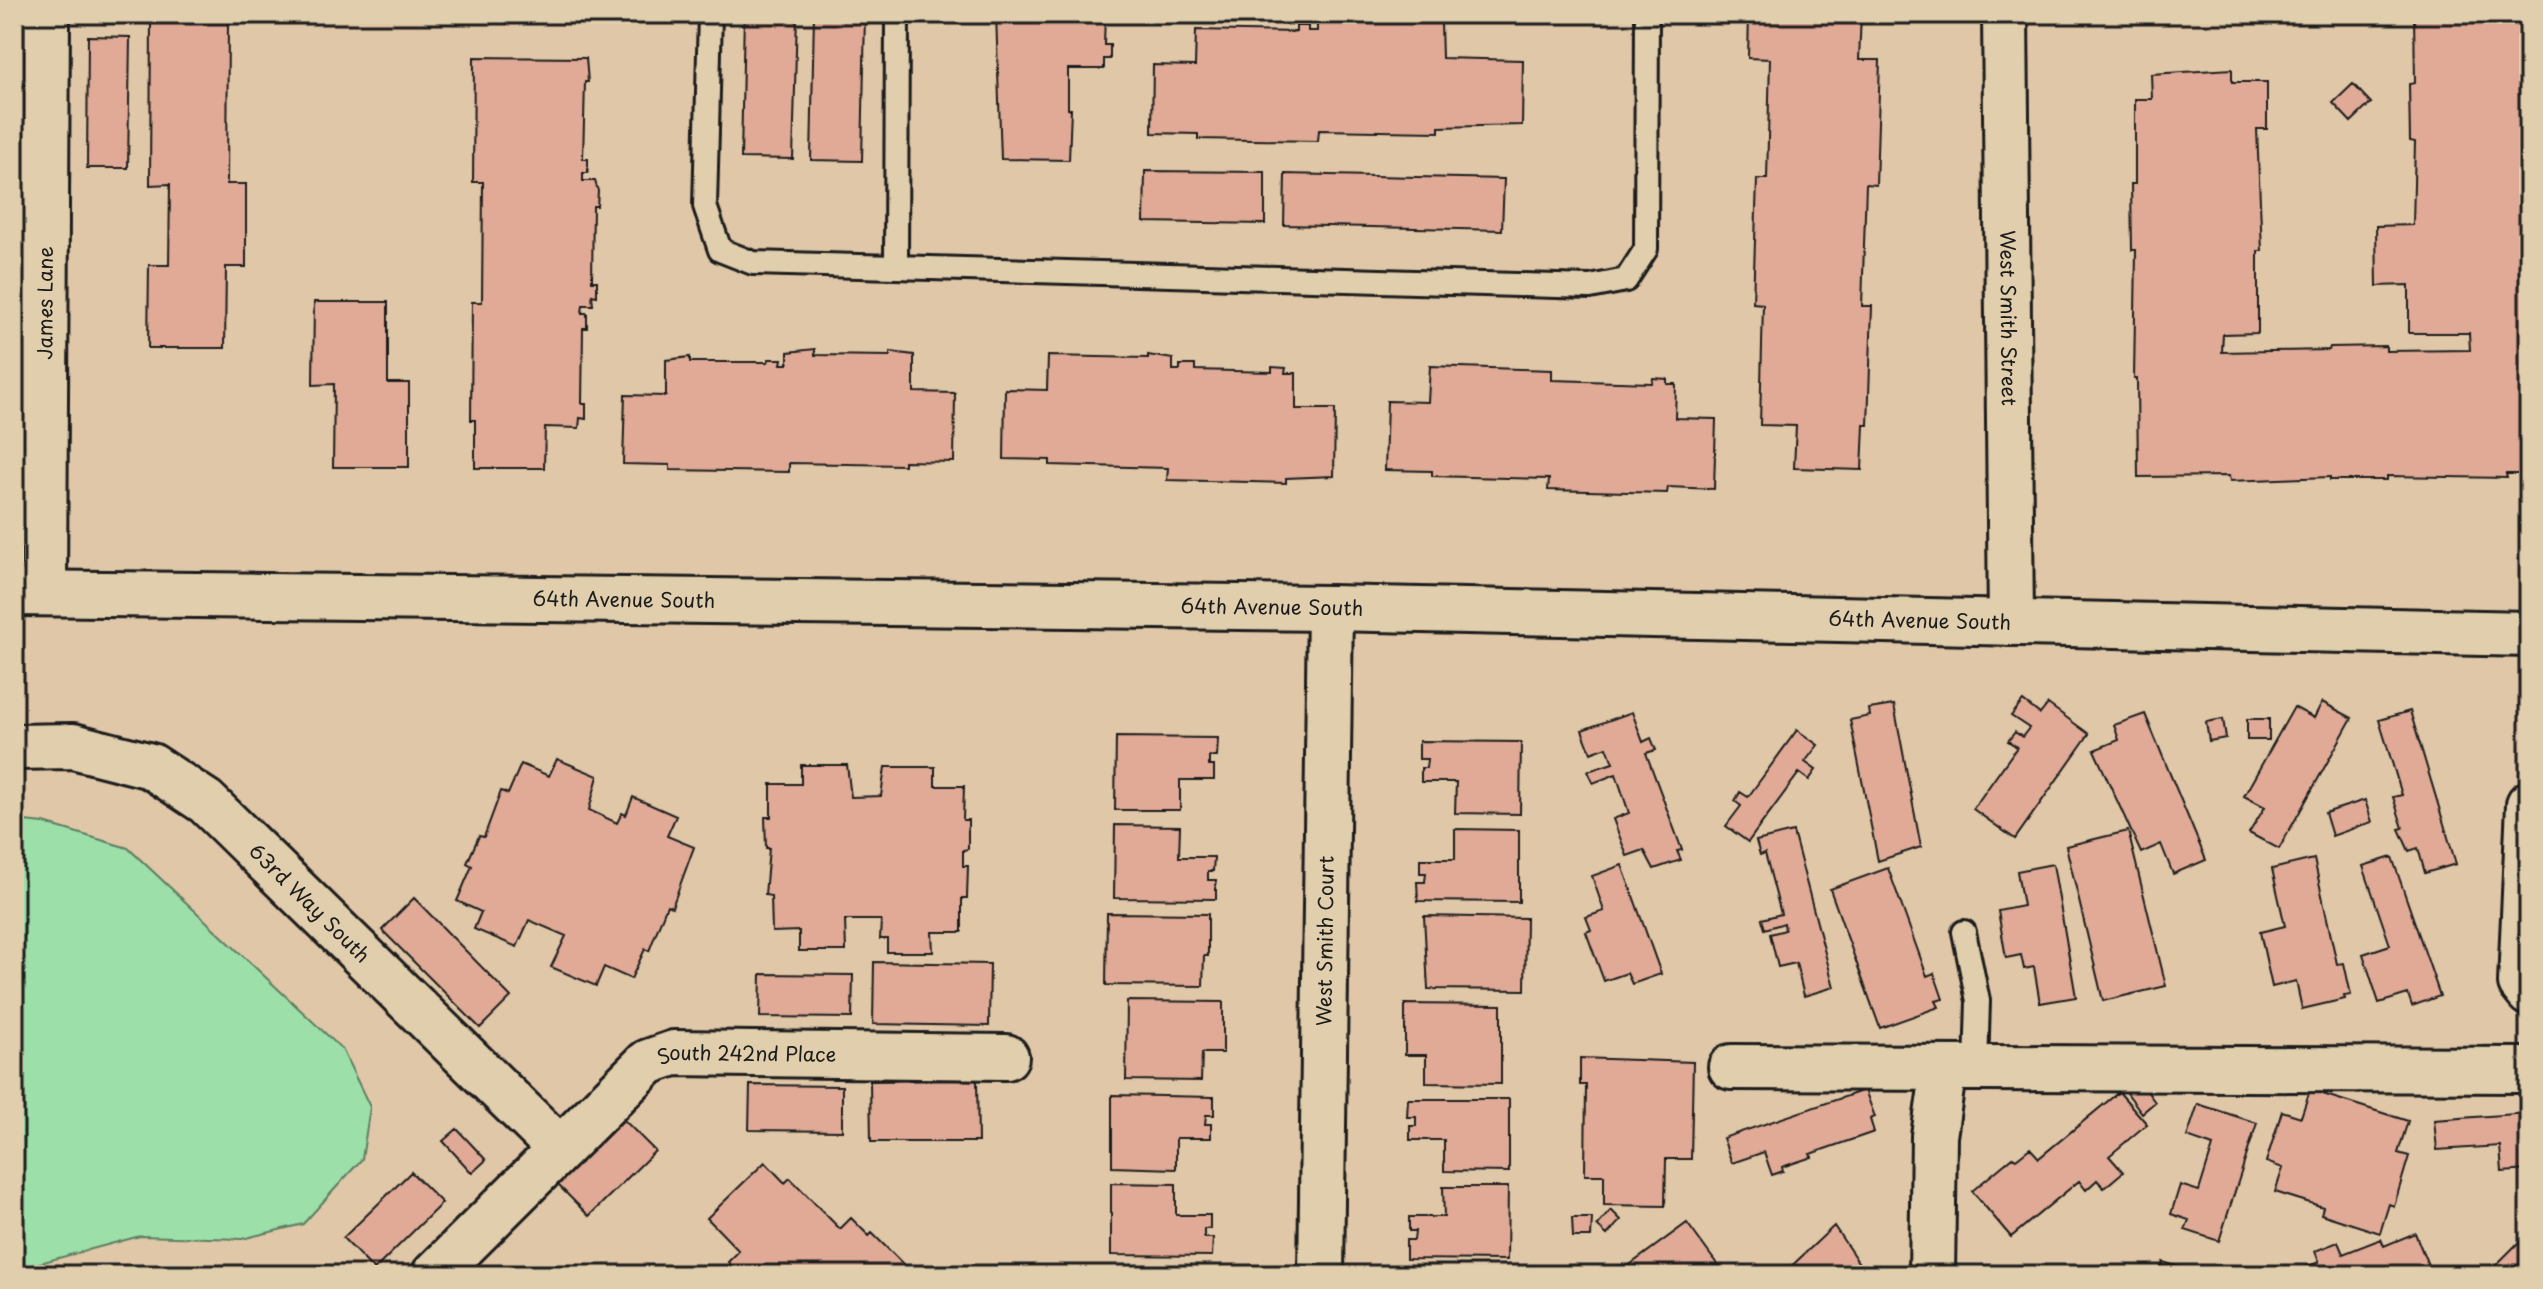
<svg xmlns="http://www.w3.org/2000/svg" width="2543" height="1289" font-family="'Playpen Sans',sans-serif">
<style>
.green{fill:#9ddfa9;stroke:#5c7e62;stroke-width:2}
.building{fill:#e0aa96;stroke:#1c1c1c;stroke-width:2}
.lines{fill:none;stroke-linecap:round;stroke-linejoin:round}
.service-casing{stroke:#1c1c1c;stroke-width:28}
.minor-casing{stroke:#1c1c1c;stroke-width:50}
.tertiary-casing{stroke:#1c1c1c;stroke-width:50}
.service{stroke:#e0ceac;stroke-width:22}
.minor{stroke:#e0ceac;stroke-width:44}
.tertiary{stroke:#e0ceac;stroke-width:44}
.labels{text-anchor:middle;stroke-width:8;stroke-linejoin:round;paint-order:stroke}
.street-label{font-size:20px;fill:#1c1c1c;stroke:#e0ceac}
</style>
<rect width="100%" height="100%" fill="#e0c7a8"/>
<filter id="ink" filterUnits="userSpaceOnUse"><feTurbulence type="fractalNoise" baseFrequency=".0125" numOctaves="2"/><feDisplacementMap in="SourceGraphic" scale="16" xChannelSelector="R" yChannelSelector="G"/><feConvolveMatrix kernelMatrix="1 2 1 2 8 2 1 2 1" color-interpolation-filters="sRGB"/></filter>
<g filter="url(#ink)">
<path class="green" d="M14,820L44,823L128,848L342,1049L370,1107L362,1159L303,1224L242,1239L140,1236L14,1270Z"/>
<path class="building" d="M82,14H129V20H82Z
M172,14H249V22H228L227,184H246V267H226L225,348H148L149,265H169L170,184L150,185L151,19H172Z
M744,14H797L793,159L741,158Z
M814,14H865L862,161L811,160Z
M996,14H1105L1104,45H1110V59H1104V69H1068V109H1071L1069,160L1001,159Z
M1749,14H1861L1859,60H1880L1876,185L1866,184L1862,306H1872L1868,425H1864L1862,470L1794,468L1796,426L1760,425L1763,304L1753,303L1757,179H1767L1770,59L1748,58Z
M2414,14H2529V474H2506L2507,478L2387,476V480H2330V477L2230,481L2229,476L2138,477L2137,379H2134L2136,250H2132L2131,184H2135V99H2152L2151,74L2232,69V82H2267V129H2257L2262,251H2258V333L2223,334L2222,352L2329,350L2330,347L2386,346V351L2470,350L2469,333H2409V285L2377,286L2376,226L2413,225L2415,142L2410,141L2409,84L2415,83Z
M1325,16H1341V22L1416,23V18H1432V23H1441L1442,58L1523,60L1522,125L1439,127V132L1319,130L1318,141L1198,139V134L1152,133L1153,65L1195,66L1196,30L1296,32V26H1308V31H1317V21L1325,20Z
M88,36L130,37L128,168H87Z
M14,49H21L22,179H14Z
M474,57L586,58L588,82H585L583,159H588V173H583V181H595L598,191L597,206H593L592,281H597V296L592,295L593,305H583L582,313H587V328H583L582,404H586V419L580,418L579,428L545,427L544,468H475V420H471L472,302H482L483,182H473Z
M2353,84L2371,103L2351,122L2333,103Z
M1145,171L1265,172V224L1144,222Z
M1285,174L1504,179L1502,230L1284,225Z
M314,302H388V383H409V467H333L334,384L313,385Z
M815,349V355L890,356V352L914,355V392L955,393L954,462L904,461V465L789,463V472L670,470V465L623,464L625,395L666,396V360L690,357V362H768L769,359H782L781,364H788V352Z
M1148,355L1173,359V370H1180V365H1195V370L1272,372V367L1286,368L1285,373H1296V409H1335L1334,476L1286,478V483L1167,480L1168,468L1050,465V460L1004,459L1005,389L1047,390L1048,356L1148,358Z
M1430,366L1552,370V380L1652,383L1653,378L1667,379V384H1676L1675,418L1716,419L1714,489L1668,487L1667,493L1548,490L1549,479L1432,476V471L1385,470L1387,401L1428,402Z
M2023,701L2040,714L2048,704L2089,734L2015,839L1973,809L2017,747L2008,741L2015,732L2022,737L2029,728L2011,716Z
M2322,702L2352,718L2279,849L2249,833L2265,807L2244,796L2294,707L2314,718Z
M1894,705L1921,847L1878,861L1850,720L1870,716L1869,709Z
M2410,711L2456,864L2425,873L2418,848L2409,851L2399,829L2403,828L2393,797L2402,795L2379,720Z
M1632,712L1643,742L1651,738L1656,750L1646,753L1682,850L1677,851L1681,860L1654,869L1644,850L1627,856L1613,819L1629,813L1616,774L1593,783L1588,771L1613,763L1607,747L1591,753L1582,730Z
M2145,714L2206,860L2173,874L2161,844L2141,853L2094,750L2119,740L2114,725Z
M2223,719L2226,738L2209,741L2206,722Z
M2247,719H2269V740H2247Z
M1797,730L1818,745L1805,762L1816,770L1809,780L1799,773L1748,842L1726,826L1741,806L1735,801L1740,792L1748,797Z
M1116,737L1218,738L1217,757H1209V766H1214V780H1180V810H1115Z
M1419,741L1521,742L1520,814L1455,813L1456,782H1421V768H1426L1427,759H1419Z
M557,759L598,776L589,810L617,823L622,813L626,815L633,797L676,816L667,836L694,847L672,907L667,905L649,951L645,949L631,979L604,967L596,986L551,967L566,936L529,920L517,947L474,929L481,912L457,901L472,866L467,863L479,836L484,837L501,791L508,794L521,764L549,776Z
M801,765H847L851,797L881,796L885,767H935V786H964L963,820H968V849L963,850V866H968L967,898H962V932H932L933,952H887V939H880L881,920H845L846,951H799V931L772,932L771,896L765,895L769,848H766L765,817H771V784H801Z
M2365,800L2372,822L2332,836L2325,813Z
M1115,825L1180,826L1179,857H1214L1213,871H1208V880H1216V899L1114,898Z
M1455,829L1519,830V902L1418,901L1417,882H1425L1426,873H1420V859H1455Z
M2128,831L2166,986L2103,1001L2066,846Z
M1793,832L1834,987L1804,996L1796,963L1778,967L1770,934L1785,930L1784,923L1765,929L1762,919L1781,914L1765,853L1760,855L1756,841Z
M2392,857L2440,996L2412,1006L2408,994L2379,1003L2363,954L2390,945L2363,866Z
M2314,859L2337,964L2344,963L2351,995L2344,996L2345,999L2302,1009L2296,981L2272,987L2260,932L2285,926L2272,869Z
M2053,864L2076,997L2040,1003L2034,967L2024,969L2021,955L2006,958L1998,911L2023,906L2017,871Z
M1622,865L1661,974L1632,984L1627,973L1604,981L1586,932L1591,930L1586,917L1604,911L1592,876Z
M1888,868L1927,976L1934,973L1943,999L1936,1001L1939,1007L1880,1028L1830,889Z
M414,898L511,997L480,1028L382,930Z
M1107,913L1208,914V956H1204L1203,986L1106,985Z
M1424,916L1526,918L1525,990L1428,989Z
M874,962L990,964L989,1026L873,1024Z
M761,974L853,975L852,1018L760,1017Z
M1127,1001L1223,1002V1053H1202L1201,1081L1126,1080Z
M1405,1004L1501,1005V1084L1426,1083V1055H1405Z
M1580,1058L1693,1062L1691,1159H1666L1665,1206L1604,1205V1175H1585L1586,1085H1580Z
M977,1080L978,1142H871L870,1081Z
M2140,1082L2155,1102L2142,1113L2127,1093Z
M750,1085L842,1086V1131L749,1130Z
M1865,1090L1875,1117L1870,1119L1874,1132L1810,1154L1812,1157L1782,1167L1783,1171L1772,1175L1764,1152L1732,1163L1723,1138Z
M2310,1090L2408,1121L2398,1153L2409,1156L2394,1206L2389,1204L2380,1233L2321,1214L2323,1207L2275,1192L2283,1168L2266,1162L2282,1111L2301,1117Z
M2119,1092L2147,1124L2109,1156L2123,1172L2104,1188L2097,1180L2086,1190L2079,1181L2011,1237L1972,1191L2013,1157L2016,1159L2030,1148L2039,1158Z
M1112,1095L1214,1097V1115H1206L1205,1124H1211V1138H1176V1169L1112,1167Z
M1408,1099H1509V1172L1444,1171V1140H1410V1126H1416V1117H1407Z
M2198,1104L2257,1123L2219,1241L2185,1230L2189,1220L2171,1214L2180,1185L2199,1191L2213,1146L2187,1137Z
M2529,1113V1170L2502,1172L2500,1146L2437,1150L2434,1120Z
M623,1119L655,1151L589,1216L557,1184Z
M457,1129L486,1160L472,1173L443,1141Z
M765,1162L785,1183L790,1178L840,1229L851,1218L869,1236L872,1233L914,1275H740L728,1262L739,1251L707,1218Z
M411,1172L442,1203L374,1270L343,1238Z
M1111,1183L1176,1184V1215H1210V1229H1204V1238H1213L1212,1256L1111,1255Z
M1443,1187H1508L1507,1260L1406,1259V1240H1414L1415,1231H1409V1217H1444Z
M1611,1210L1621,1220L1607,1235L1597,1226Z
M1572,1218H1592L1591,1237H1573Z
M1687,1223L1725,1275H1616Z
M1834,1226L1862,1268L1854,1275H1782Z
M2529,1232V1275H2486Z
M2415,1233L2432,1275H2287L2319,1262L2315,1251L2338,1242L2343,1254L2381,1239L2384,1246Z
M2163,1262L2204,1275H2158Z
M1103,1271L1205,1272V1275H1103Z"/>
<g class="lines">
<defs>
<path id="service" d="M710,14L705,206L720,250L753,263L1590,287L1626,280L1646,249L1647,14
M896,267L897,14
M1964,932L1978,1001L1976,1068"/>
<g id="minor">
<path id="s1" d="M2005,14L2011,623"/>
<path id="s2" d="M44,593L47,14"/>
<path id="s3" d="M14,747L73,746L151,766L206,802L560,1149"/>
<path d="M2529,804L2521,983L2529,993"/>
<path d="M1731,1067L2529,1070"/>
<path id="s4" d="M434,1275L648,1062L674,1053L1006,1057"/>
<path id="s5" d="M1321,1275L1330,608"/>
<path d="M1932,1275L1934,1136L1944,1068"/>
</g>
<g id="tertiary">
<path id="s6" d="M14,593L1330,608L2529,634"/>
</g>
</defs>
<use href="#service" class="service-casing"/>
<use href="#minor" class="minor-casing"/>
<use href="#tertiary" class="tertiary-casing"/>
<use href="#service" class="service"/>
<use href="#minor" class="minor"/>
<use href="#tertiary" class="tertiary"/>
</g>
</g>
<g class="labels">
<g class="street-label">
<text dy="7" stroke="none"><textPath href="#s2" startOffset="290">James Lane</textPath></text>
<text dy="7" stroke="none"><textPath href="#s1" startOffset="304">West Smith Street</textPath></text>
<text dy="7" stroke="none"><textPath href="#s6" startOffset="610">64th Avenue South</textPath></text>
<text dy="7" stroke="none"><textPath href="#s6" startOffset="1258">64th Avenue South</textPath></text>
<text dy="7" stroke="none"><textPath href="#s6" startOffset="1906">64th Avenue South</textPath></text>
<text dy="7" stroke="none"><textPath href="#s3" startOffset="350">63rd Way South</textPath></text>
<text dy="7" stroke="none"><textPath href="#s5" startOffset="334">West Smith Court</textPath></text>
<text dy="7" stroke="none"><textPath href="#s4" startOffset="402">South 242nd Place</textPath></text>
</g>
</g>
<rect width="2543" height="1289" fill="none" stroke="#e0ceac" stroke-width="48"/>
<rect x="24" y="24" width="2495" height="1241" fill="none" stroke="#1c1c1c" stroke-width="3" filter="url(#ink)"/>
</svg>
